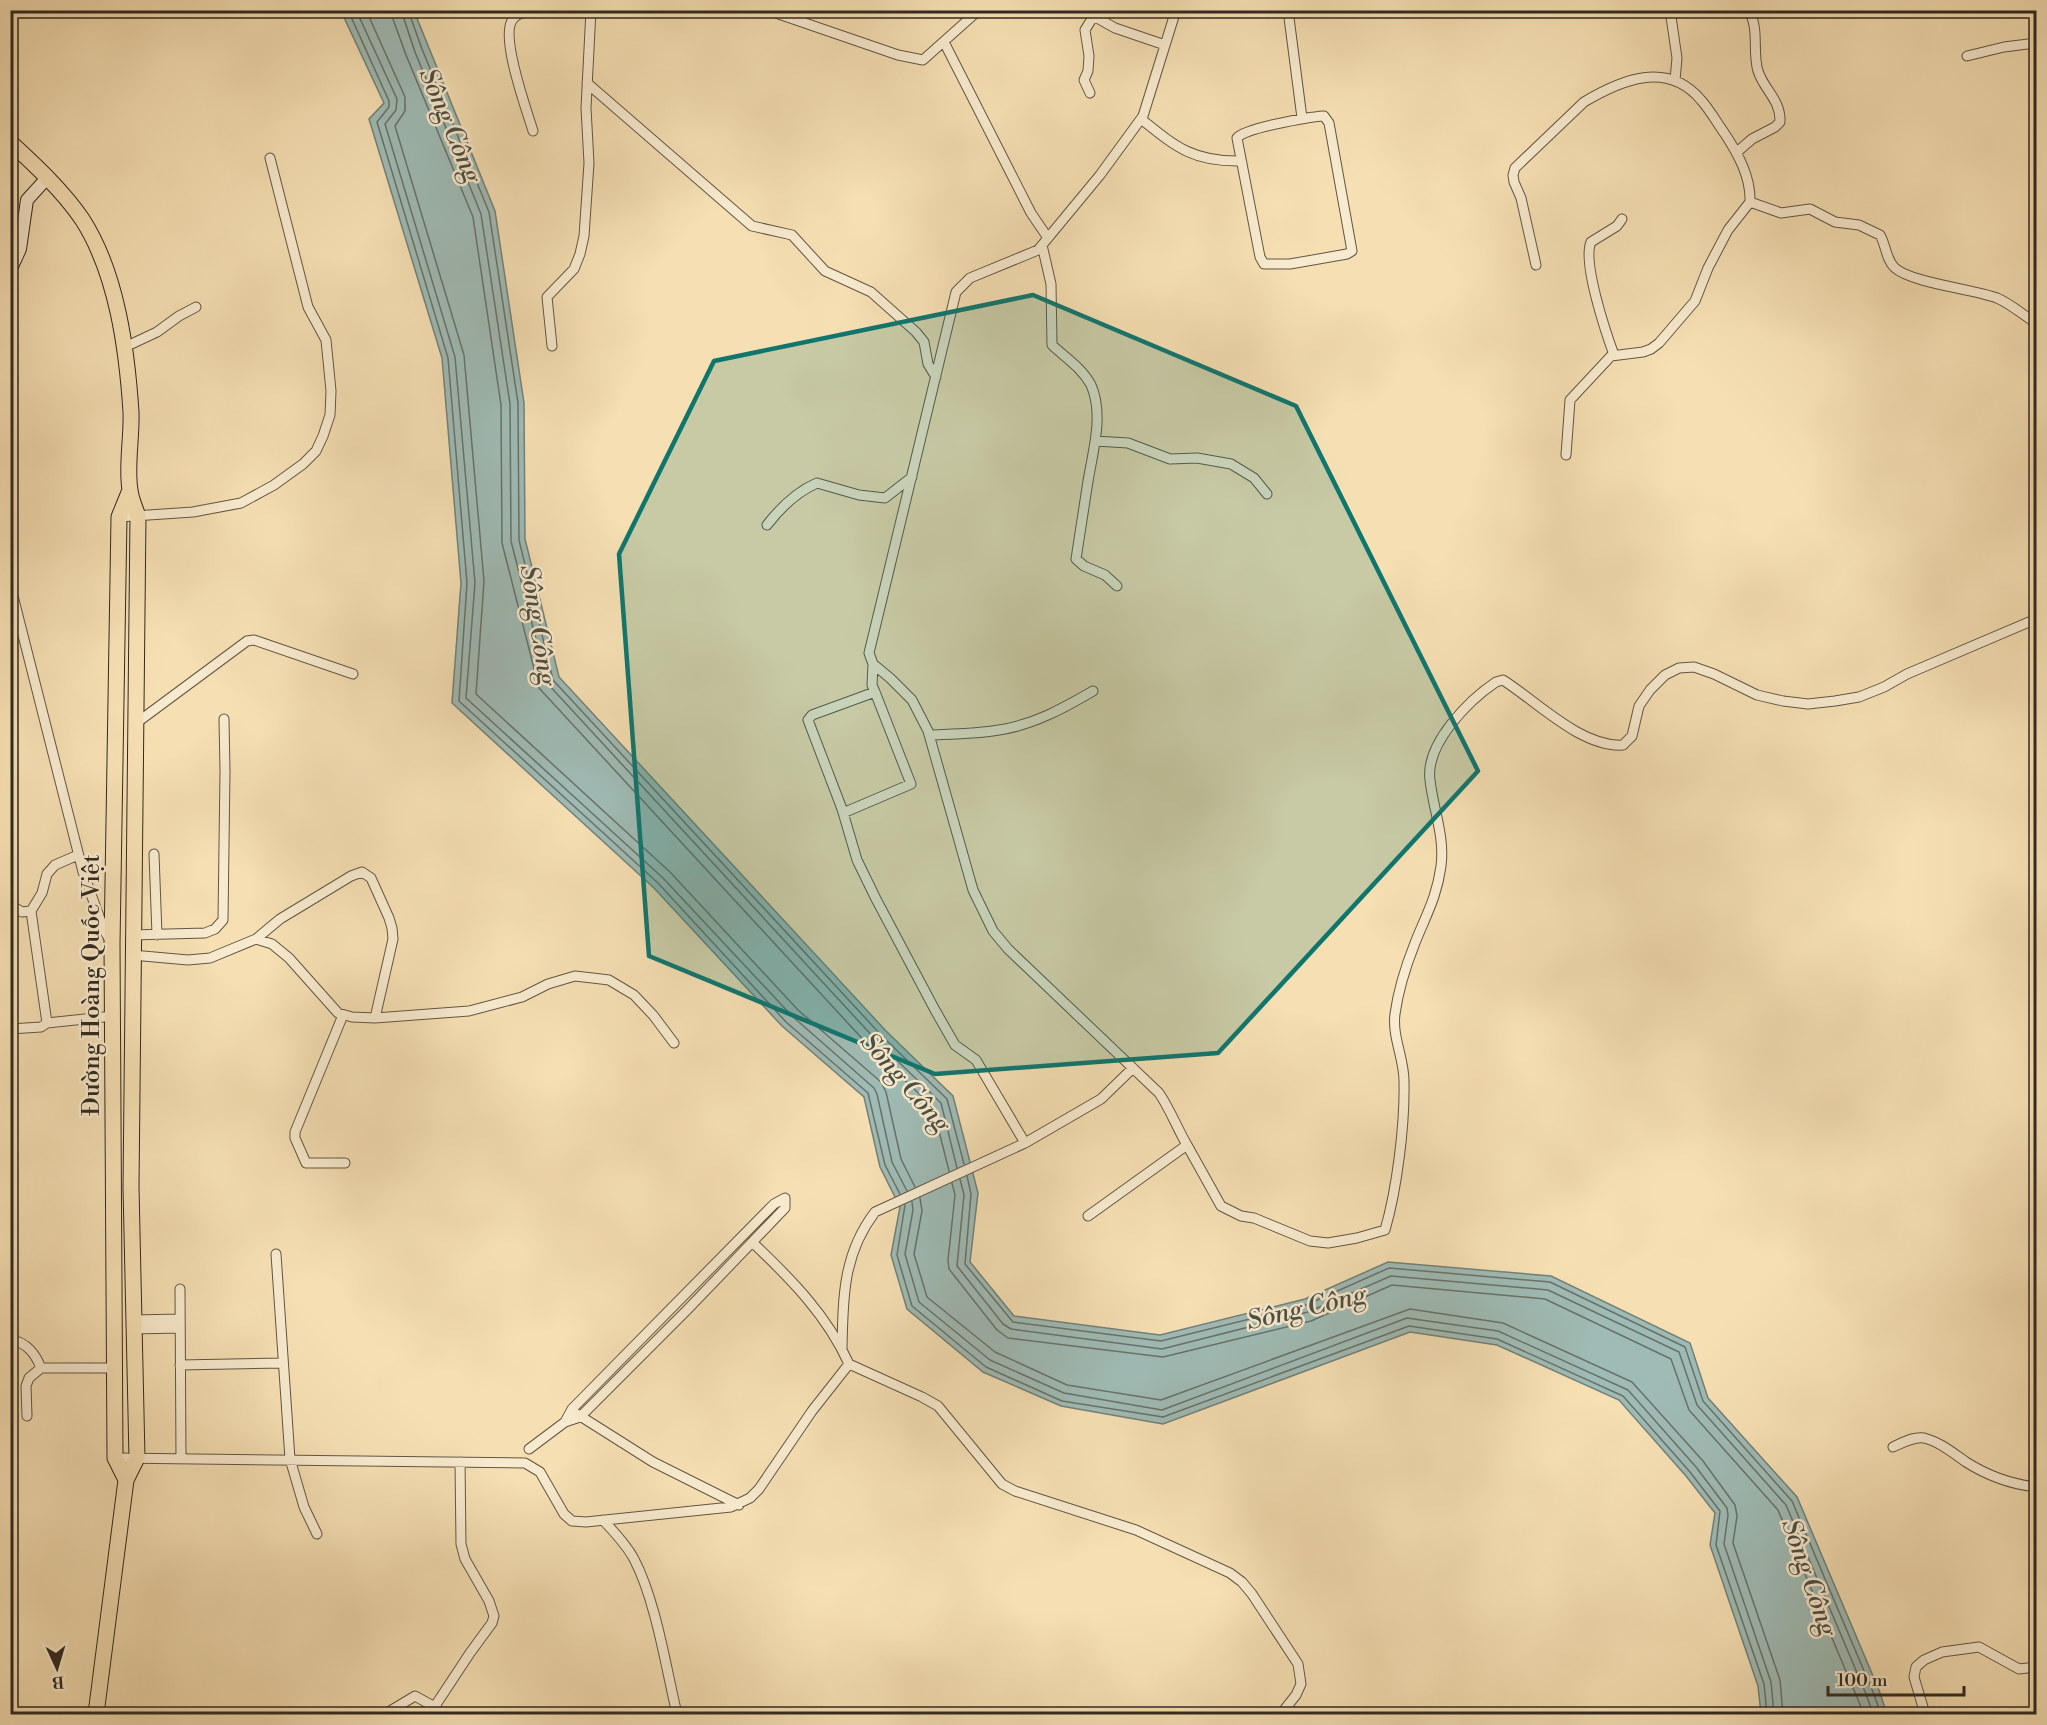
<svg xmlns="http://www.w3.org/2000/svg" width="2047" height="1725" font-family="'Libre Bodoni',serif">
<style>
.water{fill:#9fbbb5;stroke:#738179;stroke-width:1.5}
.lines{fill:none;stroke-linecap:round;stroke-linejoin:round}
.shore{stroke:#68726a;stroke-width:1.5}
.minor-casing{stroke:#625644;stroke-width:11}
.secondary-casing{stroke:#31291f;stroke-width:14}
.trunk-casing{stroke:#31291f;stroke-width:17}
.minor{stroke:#f8eace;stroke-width:9}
.secondary{stroke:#f8eace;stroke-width:12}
.trunk{stroke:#f5dfb3;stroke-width:15}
.marked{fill:#0f766e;fill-opacity:0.2;stroke:#0f766e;stroke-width:4.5;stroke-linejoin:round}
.labels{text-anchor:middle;stroke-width:5;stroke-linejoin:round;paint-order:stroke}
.street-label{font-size:24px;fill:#31291f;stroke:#f8eace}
.water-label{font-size:26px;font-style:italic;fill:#4c4e44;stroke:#f8eace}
</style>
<rect width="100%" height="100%" fill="#f5dfb3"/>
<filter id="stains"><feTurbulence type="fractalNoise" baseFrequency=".00333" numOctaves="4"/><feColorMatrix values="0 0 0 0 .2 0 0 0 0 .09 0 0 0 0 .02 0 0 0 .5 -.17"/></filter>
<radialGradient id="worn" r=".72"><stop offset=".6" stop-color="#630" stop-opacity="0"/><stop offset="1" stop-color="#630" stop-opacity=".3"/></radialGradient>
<path class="water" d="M341,11H414L495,211L524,403L525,539L559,677L886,1031L953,1096L978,1193L970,1262L1014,1316L1160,1335L1305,1299L1388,1262L1551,1276L1690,1343L1708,1398L1797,1497L1879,1690L1887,1714H1761L1758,1686L1710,1545L1715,1513L1686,1476L1619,1400L1497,1345L1410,1332L1163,1424L1061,1406L983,1372L907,1309L891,1255L900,1207L880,1167L864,1097L782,1026L654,888L452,703L461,583L442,358L369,119L384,103Z"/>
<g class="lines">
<path class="shore" d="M348,10L389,101V107L377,122L448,358L467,583L459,701L658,883L786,1022L868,1093L885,1165L900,1194
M356,10L397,99L396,110L385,124L455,357L475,583L466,698L663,878L792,1016L874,1088L877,1094L892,1162L907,1191
M366,10L405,97V111L395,126L464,355L484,581L476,694L670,872L798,1010L881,1082L886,1092L901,1159L915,1187
M392,10L393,19L406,55L473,217L501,405L502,543L539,688L869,1046L933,1107L949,1171
M401,10L415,52L481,214L510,404L511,541L547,683L876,1040L941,1103L957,1168
M408,10L422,49L489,212L518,403L519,540L553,680L881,1035L947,1099L964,1164
M967,1176L971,1194L965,1264L1013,1322L1161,1341L1306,1305L1389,1268L1550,1282L1685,1347L1703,1401L1792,1501L1873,1692L1881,1714
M960,1179L964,1195L957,1266L1003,1324L1011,1329L1162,1349L1308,1312L1391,1276L1548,1290L1679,1352L1697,1405L1786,1505L1866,1694L1873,1714
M952,1183L955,1195L948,1260L949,1269L997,1330L1008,1338L1163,1357L1311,1321L1392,1285L1545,1299L1671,1359L1689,1410L1778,1510L1864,1714
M920,1198L922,1211L914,1254L927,1297L995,1352L1067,1385L1161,1400L1410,1309L1503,1323L1632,1382L1703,1461L1735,1505L1737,1516L1733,1543L1780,1680L1783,1714
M912,1202L913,1210L905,1254L919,1302L990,1360L1064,1393L1162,1410L1407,1318L1498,1331L1628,1390L1696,1467L1727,1508L1728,1515L1724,1544L1771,1682L1774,1714
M905,1205L897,1255L912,1306L986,1367L1062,1401L1163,1417L1409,1326L1497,1339L1623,1396L1690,1472L1720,1511L1716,1545L1764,1684L1767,1714"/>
<defs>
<path id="minor" d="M767,10L898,55L923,60L979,10
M1083,10L1115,28L1165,45
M1288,10L1302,118
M1670,10L1677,58L1675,80
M944,42L1031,213L1048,238
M1967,56L2004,47L2036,43
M587,83L752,226L792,235L825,271L871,292L916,332L924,342L928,364L936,377
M1090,93L1084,80L1088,71L1089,56L1085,30L1093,17
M1324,116L1329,123L1352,251L1347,254L1290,264H1264L1260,257L1237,138C1245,128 1309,117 1324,116Z
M1141,119C1176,147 1193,162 1241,161
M533,131C527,111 499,35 513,19C519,10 534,12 543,10
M1737,152L1752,139L1775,127L1780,122C1781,100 1764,90 1758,71C1752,52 1760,27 1748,10
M1750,202L1781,213L1810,209L1835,222L1859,225L1880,235C1886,245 1886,260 1895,268C1912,283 1973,289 1997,298C2011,304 2023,315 2036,323
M1042,245L1051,284L1052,345C1066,358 1082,368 1091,385C1104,414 1093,451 1088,481C1084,507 1080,533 1076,559L1084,566L1105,575L1117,586
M1536,265L1521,198L1514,182L1513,175L1515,168L1584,102C1621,80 1667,60 1701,100C1710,110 1717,123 1725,134C1738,154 1751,177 1750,202L1728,230L1708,268L1695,301L1659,343L1651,349L1643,352L1611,356L1570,400L1566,455
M552,346L547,297L574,269L580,254L584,236L589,163L586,108L591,10
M125,347L157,332L179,316L196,307
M1614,355C1606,333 1582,262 1591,242L1617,226L1622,219
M1095,441L1128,443L1170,459L1197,458L1231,464L1254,478L1267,494
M119,517L193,512L241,503L274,485L303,464L316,451L323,436L330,415L331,391L326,340L308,307L270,158
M767,525C781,507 796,492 817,483L859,495L885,498L912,477
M10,584L83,872L104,930L111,942
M873,664L872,685L875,692L812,715L808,720L842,809L857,860L876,899L935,1010L955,1045L976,1060L1025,1143L1101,1099L1133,1068
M135,724L247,641L254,640L353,674
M929,735C953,734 976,734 999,730C1033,725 1064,708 1093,691
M843,813L911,784L875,692
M154,854L157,935
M10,905L22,912L31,911
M132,935L205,933L215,929L223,920L225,771L224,719
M256,939L280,919L351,876L362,872L371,878L389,918L392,928L393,939L375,1018
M132,955L188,960L210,958L256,939L272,944L289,958L338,1013L352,1017L375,1018L469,1011L522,997L548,984L575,976L601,979L609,980L634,995L653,1015L674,1043
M343,1015L295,1132V1138L306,1163H345
M47,1023L113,1016
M10,1029L41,1027L47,1023L31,911L42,893L47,874L55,865L78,855
M1187,1145L1221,1206L1241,1216L1254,1218L1310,1241L1328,1243L1357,1238L1385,1230C1397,1189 1405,1124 1404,1081C1404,1058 1392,1037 1395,1014C1398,992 1407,963 1415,943C1426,915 1437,897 1441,866C1445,837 1433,808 1430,780C1425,744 1469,700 1496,682L1503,680C1536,701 1582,748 1623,745L1632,736L1639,706L1650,690L1665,675L1679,668L1694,667L1714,674L1757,695L1783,701L1808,704L1835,701L1859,697L1884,687L1907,674L2036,619
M785,1198V1208L687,1310L580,1417L565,1422L572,1409L774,1204Z
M1088,1216L1187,1145C1177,1128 1170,1109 1159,1093L1008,949L993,931L973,890L928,731L912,700L890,678L873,664L869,653L956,292L970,278L1038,250L1100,175L1143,116L1176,10
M752,1242C790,1278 827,1315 849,1364
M276,1254L290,1459L304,1507L317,1534
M180,1289L181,1458
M133,1320L180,1319
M133,1329L180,1328
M10,1339C27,1343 35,1353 41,1368
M842,1348C843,1297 843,1254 875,1212L1025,1143
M180,1365L283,1363
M577,1414L653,1462L739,1505
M27,1416L26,1386L29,1378L41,1368H115
M1893,1447C1902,1443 1914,1436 1924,1438C1940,1442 1953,1453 1966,1462C1988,1476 2010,1484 2036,1487
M529,1449L565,1422
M115,1458L525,1463L540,1472L564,1514L572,1521L586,1522L731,1507L750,1498L759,1489L812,1411L849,1364L922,1397L938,1406L1002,1484L1015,1491L1136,1530L1230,1573L1242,1582L1252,1594L1298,1664L1301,1684L1296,1695L1281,1714
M603,1520C614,1532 626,1544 634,1559C656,1601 666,1668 677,1714
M385,1714L415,1696L435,1707
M434,1714L437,1703L470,1653L492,1623L494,1616L489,1601L465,1559L461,1544L460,1462
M1925,1714L1914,1677L1916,1667L1924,1660L1942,1652L1979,1647L2019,1669L2036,1667"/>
<path id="secondary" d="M10,271L20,249L27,200L47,178"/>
<path id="trunk" d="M10,142C36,166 62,190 82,219C117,273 127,350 131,412C132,437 126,467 130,490C131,499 135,508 138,516L131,1187L137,1458L126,1480L96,1714
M126,1480L115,1458L112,944L119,517L130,490"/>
</defs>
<use href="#minor" class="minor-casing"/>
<use href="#secondary" class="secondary-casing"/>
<use href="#trunk" class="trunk-casing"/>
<use href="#minor" class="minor"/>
<use href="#secondary" class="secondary"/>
<use href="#trunk" class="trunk"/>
</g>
<path class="marked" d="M1033,295L1296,406L1478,771L1218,1053L935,1074L649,956L619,554L714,361Z"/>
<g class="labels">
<g class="street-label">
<text transform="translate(91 985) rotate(-90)" y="8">Đường Hoàng Quốc Việt</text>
</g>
<g class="water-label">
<text transform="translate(451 125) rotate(67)" y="9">Sông Công</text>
<text transform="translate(539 625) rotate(81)" y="9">Sông Công</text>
<text transform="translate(906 1082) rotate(49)" y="9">Sông Công</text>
<text transform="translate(1306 1307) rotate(-13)" y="9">Sông Công</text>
<text transform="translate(1810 1577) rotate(71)" y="9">Sông Công</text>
</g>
</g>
<rect width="2047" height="1725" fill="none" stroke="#f5dfb3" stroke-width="36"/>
<rect x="12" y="12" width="2023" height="1701" fill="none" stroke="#31291f" stroke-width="3"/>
<rect x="18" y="18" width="2011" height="1689" fill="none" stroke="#31291f" stroke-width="1.5"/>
<g transform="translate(57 1668) rotate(176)" stroke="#f8eace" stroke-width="4.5" paint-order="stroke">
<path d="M0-4.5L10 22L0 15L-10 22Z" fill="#31291f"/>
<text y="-9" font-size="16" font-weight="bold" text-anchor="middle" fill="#31291f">B</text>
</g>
<path d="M1828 1686v9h136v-9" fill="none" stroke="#31291f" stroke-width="3"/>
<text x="1837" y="1686" font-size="18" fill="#31291f" stroke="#f8eace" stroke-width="4.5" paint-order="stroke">100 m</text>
<rect width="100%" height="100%" filter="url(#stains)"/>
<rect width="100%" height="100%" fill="url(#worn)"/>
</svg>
